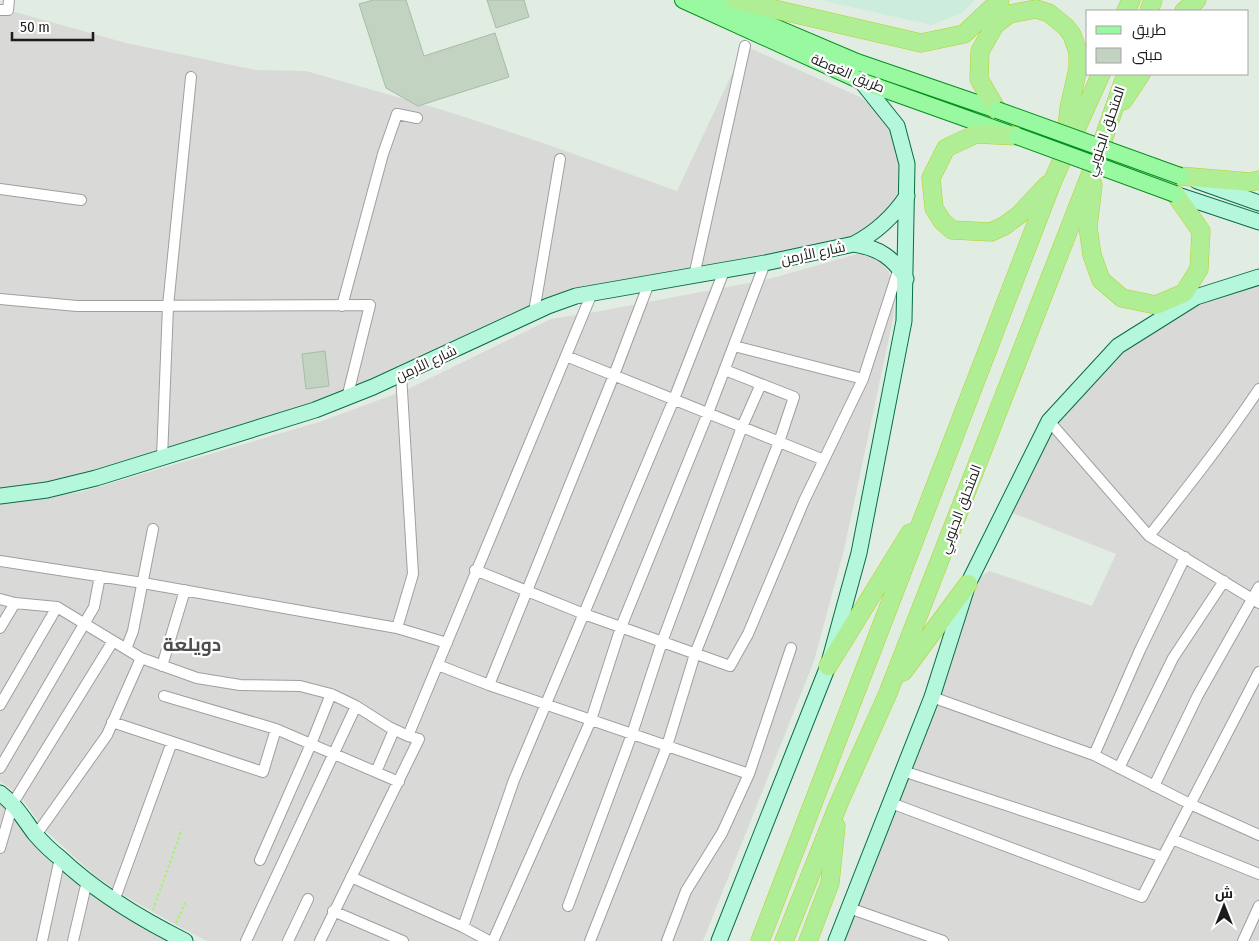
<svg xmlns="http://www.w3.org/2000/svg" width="1259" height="941" font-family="'Fira Sans Condensed',Cairo,sans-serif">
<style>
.residential{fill:#d9d9d8}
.farmland{fill:#ccecde}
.building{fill:#c2d3c1;stroke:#a5bea4}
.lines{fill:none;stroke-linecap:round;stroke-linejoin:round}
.minor-casing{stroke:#9f9f9f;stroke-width:12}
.secondary-casing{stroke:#076d46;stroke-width:17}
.primary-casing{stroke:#048f1c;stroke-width:18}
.trunk-casing{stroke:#b5d128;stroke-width:19}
.path{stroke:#a0f669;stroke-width:2;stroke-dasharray:2.5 2.5;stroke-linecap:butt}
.minor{stroke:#fff;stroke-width:10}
.secondary{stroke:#b4f7da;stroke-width:15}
.primary{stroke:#99f9a1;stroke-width:16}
.trunk{stroke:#b0ee95;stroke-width:18}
.primary-bridge-casing{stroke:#048f1c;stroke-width:18;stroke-linecap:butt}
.primary-bridge{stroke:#99f9a1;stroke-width:16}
.labels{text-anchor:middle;stroke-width:4.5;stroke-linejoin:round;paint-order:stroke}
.street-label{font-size:14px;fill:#1b1b1b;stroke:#fff}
.district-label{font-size:19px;font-weight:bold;fill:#4e4e4e;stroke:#fff}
</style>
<rect width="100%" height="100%" fill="#e1ede3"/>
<path class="residential" d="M0,10H8L126,43L256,70L306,71L446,111L543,143L677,191L745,46L860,97L897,126L907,196L866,237L592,293L373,387L162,458L0,496Z
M864,252L880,261L889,272L895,295L893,319L844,550L814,661L703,941H207L176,925L120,893L93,874L44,829L20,796L0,781V504L81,492L319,422L406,390L551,319L590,313L769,279Z
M1259,277V941H836L968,584L990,571L1092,606L1116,554L1005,510L1049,421L1118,346L1196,297Z
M0,793L60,858L185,941H0Z"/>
<path class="farmland" d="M820,0H975L962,13L931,25Z"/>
<path class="building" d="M373,0H406L424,56L495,33L509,77L418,106L386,88L359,4Z
M487,0H524L529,17L496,28Z
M325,351L329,386L306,389L302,354Z"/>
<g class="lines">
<defs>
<path id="minor" d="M0,10H8L9,0
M0,189L81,200
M694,276L745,46
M0,299L77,306L370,305L347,398
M342,306L383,154L397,114L417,118
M534,312L560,159
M734,346L863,379
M566,356L824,460
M1049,421L1149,536L1259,603
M162,458L168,306L191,77
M1149,536C1187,488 1225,440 1259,389
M0,561L143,583L397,628L447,643
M475,570L584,614L730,666L748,634L804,501L863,379L899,268
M0,599L15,603L57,607L141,658L197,678L240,685L300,686L331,694L356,706L389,727L408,736L419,739L320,941
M0,628L15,603
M397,628L413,574L401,374
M126,649L133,631L153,529
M438,665L489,685L749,774
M162,666L185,590
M489,685L614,375L649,283
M164,696L276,729L399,782
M932,697L1094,755L1190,804L1259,835
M0,705L57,607
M112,722L263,772L276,729
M408,736L592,293
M1094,755L1140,650L1185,557
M0,768L94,607L100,576
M1119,768L1173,658L1224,581
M903,771L1163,857
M376,772L394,730
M1154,786L1198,695L1259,587
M891,803L1142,897L1259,672
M36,835L107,735L141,658
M1172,839L1259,874
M0,848L13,803L113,641
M260,860L311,744L331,694
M351,877L463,927L489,941
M114,901L172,742
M568,906L632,734L662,642L742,427L761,384
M849,908L943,941
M333,911L403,941
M463,927L514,780L674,399L724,271
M42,941L60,858
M73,941L87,881
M246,941L356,706
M288,941L308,899
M493,941L591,720L621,627L708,413L765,263
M590,941L667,746L695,654L779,442L794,397L725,370
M667,941L686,891L722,833L749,774L791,648
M1243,941L1259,906"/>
<path id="secondary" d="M1197,181L1259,203
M1175,194L1259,222
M854,244C879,248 894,258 906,279
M0,496L47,490L96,478L315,410L373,387L548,306L576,296L765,263L854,244C877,232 893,217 907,196
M0,793C16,805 23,818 35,834C42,842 51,851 60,858C96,892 141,919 185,941
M719,941L828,666L859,553L904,321L907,164L897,126L861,81
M836,941L932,697L968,584L1049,421L1118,346L1196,297L1259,277"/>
<path id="primary" d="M683,0L861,81L1007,133
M711,0L857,62L997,110"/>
<path id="trunk" d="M735,0L921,43L964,34L1000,0
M1126,11L1131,0
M1149,11L1153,0
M1184,11L1197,0
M1123,101L1141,74
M997,110L979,79L980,51L995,25L1009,14L1036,9L1049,13L1066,27L1072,35L1078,52V68L1069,108L1066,138
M1017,136L976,134L946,148L931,178L934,208L942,221L952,230L991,232L1004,226L1019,215L1047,185
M1180,176L1250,182L1259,180
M1093,185L1088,227L1092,255L1101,280L1122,298L1156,305L1184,293L1199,269L1201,231L1175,194
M828,666L910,533
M903,672L968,584
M760,941L1053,180L1101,74
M784,941L839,803L888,693L1096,160L1126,74
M808,941L830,883L836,826"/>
</defs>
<use href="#minor" class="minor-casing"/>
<use href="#secondary" class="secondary-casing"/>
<use href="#primary" class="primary-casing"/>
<use href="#trunk" class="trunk-casing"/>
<path class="path" d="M153,910L182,829
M176,923L186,901"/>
<use href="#minor" class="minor"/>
<use href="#secondary" class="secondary"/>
<use href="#primary" class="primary"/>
<use href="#trunk" class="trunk"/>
<defs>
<path id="primary-bridge" d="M997,110L1180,176
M1017,136L1175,194"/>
</defs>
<use href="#primary-bridge" class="primary-bridge-casing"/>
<use href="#primary-bridge" class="primary-bridge"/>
</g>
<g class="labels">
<g class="street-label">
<text transform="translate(848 73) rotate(23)" y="5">طريق الغوطة</text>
<text transform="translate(1105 131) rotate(-71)" y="5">المتحلق الجنوبي</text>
<text transform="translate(813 253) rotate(-12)" y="5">شارع الأرمن</text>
<text transform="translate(426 363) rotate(-25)" y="5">شارع الأرمن</text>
<text transform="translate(960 509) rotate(-69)" y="5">المتحلق الجنوبي</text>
</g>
<g class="district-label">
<text x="192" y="651">دويلعة</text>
</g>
</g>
<rect x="1086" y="10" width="162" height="65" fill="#ffffff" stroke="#a4a4a4"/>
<rect x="1096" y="26" width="25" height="8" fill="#99f9a1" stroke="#a4a4a4"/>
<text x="1132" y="35" font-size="15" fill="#1b1b1b">طريق</text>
<rect x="1096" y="48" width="25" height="15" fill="#c2d3c1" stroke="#a4a4a4"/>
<text x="1132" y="60" font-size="15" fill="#1b1b1b">مبنى</text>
<g transform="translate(1224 906)" stroke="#ffffff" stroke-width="4" paint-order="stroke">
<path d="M0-4L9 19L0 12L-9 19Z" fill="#1b1b1b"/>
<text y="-8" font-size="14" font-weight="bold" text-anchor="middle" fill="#1b1b1b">ش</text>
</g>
<path d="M12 32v8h81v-8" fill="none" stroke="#1b1b1b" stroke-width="2.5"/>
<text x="20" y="32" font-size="15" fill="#1b1b1b" stroke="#ffffff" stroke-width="4" paint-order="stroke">50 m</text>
</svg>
